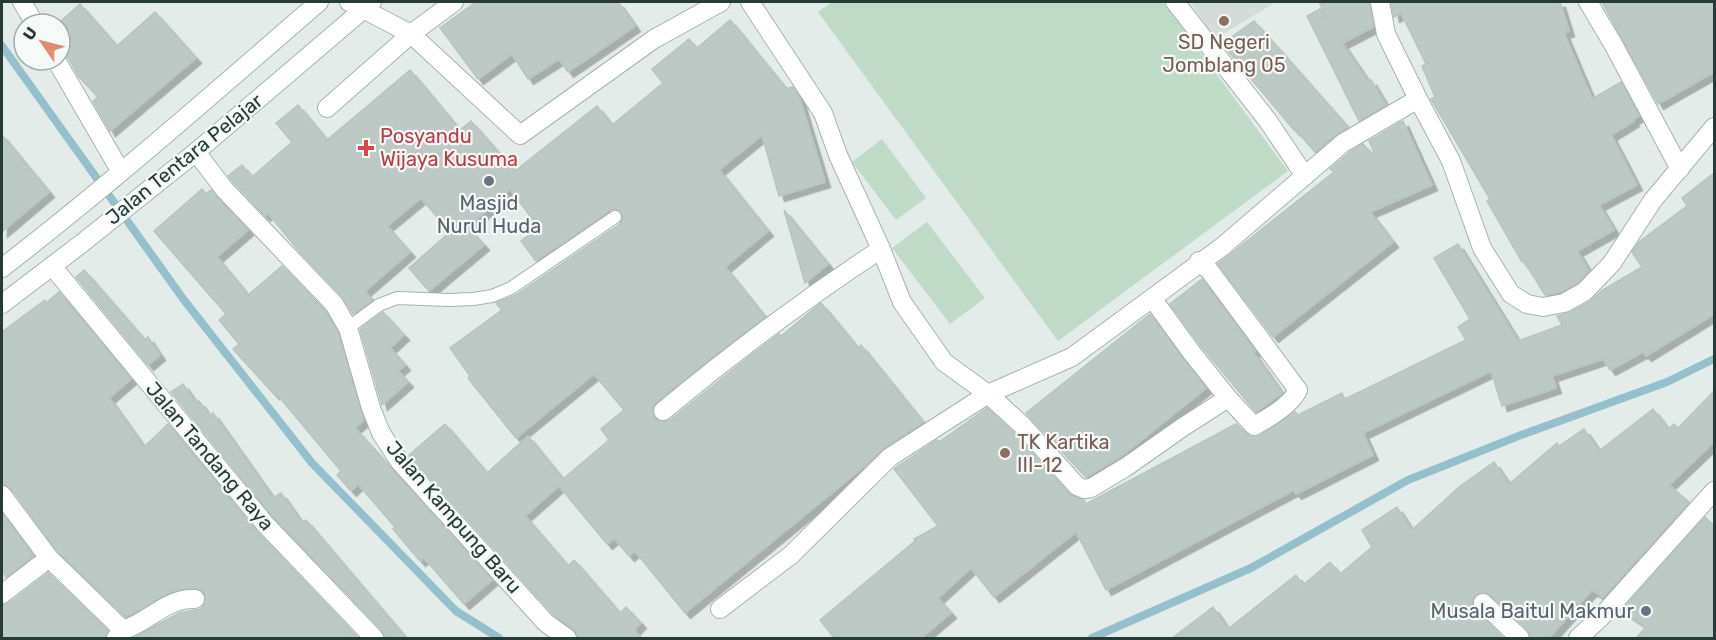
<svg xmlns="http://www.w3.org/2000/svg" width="1716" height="640" font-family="Rubik,sans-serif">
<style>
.built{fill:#d3dcd8}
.green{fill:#c0dac8}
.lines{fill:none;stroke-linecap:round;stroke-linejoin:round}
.stream{stroke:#93c0ca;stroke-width:8}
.building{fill:#bdc9c5;stroke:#b7c5c0;stroke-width:1.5;filter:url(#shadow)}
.service-casing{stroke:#a7b3b0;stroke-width:14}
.minor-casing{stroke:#a7b3b0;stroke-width:20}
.tertiary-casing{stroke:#a7b3b0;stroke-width:20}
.secondary-casing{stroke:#a1b3ad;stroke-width:20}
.service{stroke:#fff;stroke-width:12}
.minor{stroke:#fff;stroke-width:18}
.tertiary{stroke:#fff;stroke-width:18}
.secondary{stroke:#fff;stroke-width:18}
.education-dot{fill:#8d6e63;stroke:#f5f9f7;stroke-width:2}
.health-dot{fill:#e0444e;stroke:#f5f9f7;stroke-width:2}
.worship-dot{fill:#6b7280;stroke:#f5f9f7;stroke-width:2}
.labels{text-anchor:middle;stroke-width:4.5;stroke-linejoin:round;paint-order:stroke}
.education-label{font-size:20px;fill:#785e54;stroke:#f5f9f7}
.health-label{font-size:20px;fill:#be3a42;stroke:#f5f9f7;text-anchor:start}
.street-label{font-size:20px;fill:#263b36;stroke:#f5f9f7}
.worship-label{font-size:20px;fill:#5b616d;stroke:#f5f9f7}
</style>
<defs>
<filter id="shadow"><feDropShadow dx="5.5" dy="5.5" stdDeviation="0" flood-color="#0004"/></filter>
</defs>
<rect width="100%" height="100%" fill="#e4ece9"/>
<path class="built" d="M1190,2H1271L1273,4L1215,39Z"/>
<path class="green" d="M832,2H1163L1288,171L1058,341L818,12Z
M882,139L926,198L896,220L852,162Z
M927,222L985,298L950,324L892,248Z"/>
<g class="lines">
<path class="stream" d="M2,46L184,300L312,463L456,611L499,638
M1092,638L1251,568L1408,480L1521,435L1667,382L1714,359"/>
</g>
<path class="building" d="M476,2H618L635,26L568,72L559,59L528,79L512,54L478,79L440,28Z
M1319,2H1369L1373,27L1342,43L1368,81L1371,80L1386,105L1359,121L1307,16L1320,9L1327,19Z
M1391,2H1560L1569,31L1564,33L1592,99L1621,82L1639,116L1633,119L1634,121L1611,135L1637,185L1599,205L1614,230L1577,251L1589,271L1577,283L1560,292L1545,295L1524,261L1522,262L1487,201L1490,199L1431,99L1435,97L1422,66L1426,64L1401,13L1394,17Z
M1602,2H1714V72L1658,104Z
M80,4L117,46L155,12L196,58L110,131L93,101L98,97L79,77L66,54L60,50V22Z
M730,20L786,89L793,87L800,99L825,182L779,196L762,135L719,170L768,231L725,267L765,317L656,402L652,408L654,418L660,422L670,420L750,356L779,334L781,336L821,303L858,348L861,345L923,422L882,449L867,464L685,613L635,551L629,556L614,538L607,544L559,486L525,516L568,566L574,560L620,613L626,607L641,623L634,630L642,639H578L574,629L554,615L409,455L445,424L487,473L528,436L563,479L609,440L601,429L624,410L594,374L516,438L468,378L470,376L450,348L502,310L496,303L516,295L620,224L623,217L621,212L615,209L610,210L536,261L521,241L539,228L510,189L468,227L484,245L429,291L409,268L450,232L421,198L387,226L410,252L365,291L372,300L353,314L342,296L298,250L268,213L265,216L228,176L242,165L252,177L292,142L276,123L298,105L327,140L410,70L460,130L471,121L515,171L597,106L612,125L663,83L652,69L689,39L697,48Z
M1254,21L1348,127L1336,134L1315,152L1295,129L1294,130L1222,44Z
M1403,121L1432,185L1370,212L1393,242L1273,337L1218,264L1334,172L1330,169L1350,152L1363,144L1371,153L1374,152L1369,141Z
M2,135L49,192L2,232Z
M1714,173V314L1646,356L1643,352L1610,370L1603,359L1552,376L1556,388L1502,406L1491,371L1363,433L1373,455L1296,494L1294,490L1106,590L1076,532L994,597L971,568L938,598L951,613L920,639H835L820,620L915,541L914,539L938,526L894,469L937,440L939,442L987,408L1014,433L1069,494L1084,500L1086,504L1236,424L1249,436H1259L1295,412L1298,415L1342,393L1345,399L1466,340L1458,327L1470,319L1434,258L1458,244L1518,341L1562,325L1557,316L1569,313L1589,302L1601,291L1642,267L1632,252L1640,241L1687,206L1682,198Z
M202,189L206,194L211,190L248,230L217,257L248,295L282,266L325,311L338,332L364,420L355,428L492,580L464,604L424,558L420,561L393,529L395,527L358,484L351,491L337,475L341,471L276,393L274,394L233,349L239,344L219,320L226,314L154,231Z
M784,210L828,264L805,283Z
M84,270L145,340L148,337L160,355L148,365L76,277Z
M1202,279L1255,351L1253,352L1282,393L1256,412L1201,346L1170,304Z
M59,292L131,379L109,398L144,447L168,424L256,531L359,639H132L179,613L201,609L205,603V593L200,589L194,588L172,591L126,617L57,551L11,488L2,484V332L45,300L46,303Z
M383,312L404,335L390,348L405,365L398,371L408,382L382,405L360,329Z
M1150,314L1206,388L1123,455L1086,477L1026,413Z
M183,384L196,403L199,401L210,416L213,413L273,498L281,493L302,523L306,520L407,639H385L382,630L273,517L171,392Z
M1714,391V442L1669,485L1689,502L1603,597L1592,590L1548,639H1531L1528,630L1491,595L1485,592L1474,596L1472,601V607L1504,639H1171L1213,607L1228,629L1296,575L1303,585L1330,562L1340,574L1372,547L1362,530L1397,507L1412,530L1459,487L1494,462L1509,484L1557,443L1559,446L1584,429L1599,451L1653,409L1668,429L1674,424L1678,428Z
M2,513L33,556L6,577L2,569Z
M1705,517L1714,526V639H1635L1646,627L1622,610Z
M48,573L108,631L105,639H2V605L9,603Z"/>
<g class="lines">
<defs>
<path id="service" d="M348,328L379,305L397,298L449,300L473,299L492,296L511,288L615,217"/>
<path id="minor" d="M22,2L35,24
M750,2L823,113L838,155L881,249L902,302L944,362L988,394L1072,357L1223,246L1343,143L1418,99
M1175,2L1268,121L1305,176
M1380,2L1386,34L1418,99L1451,161L1482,248L1511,294L1527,304L1543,307L1564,303L1584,292L1612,263L1653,200L1714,127
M1588,2L1613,44L1680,169
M363,9L411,34L520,135L654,39L721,2
M56,60L121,172
M327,108L411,34L454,2
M196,152L225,190L334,304L348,328L371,408L381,433L400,462L546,623L567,638
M1199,261L1209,270L1298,390C1291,405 1269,418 1254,426L1228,398
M663,411C733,353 805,299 881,249
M2,495L49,558L123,630L116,638
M2,594L49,558
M1483,603L1520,638
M720,609L791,555L890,457L988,394L1022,425L1077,486L1084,489L1091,488L1126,467L1183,427L1228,398L1192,353L1152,298
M123,630C150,622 165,598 195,599
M1578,638L1600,618L1714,491"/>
<path id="tertiary" d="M349,2L363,9
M52,266L265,524L374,638"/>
<path id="secondary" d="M2,268C111,184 215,92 319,2
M2,304L81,244L196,152L372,2"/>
</defs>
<use href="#service" class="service-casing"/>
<use href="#minor" class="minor-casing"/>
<use href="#tertiary" class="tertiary-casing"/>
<use href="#secondary" class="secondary-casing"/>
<use href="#service" class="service"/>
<use href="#minor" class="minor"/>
<use href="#tertiary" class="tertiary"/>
<use href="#secondary" class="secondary"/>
</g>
<g class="education-dot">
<circle cx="1224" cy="21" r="6"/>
<circle cx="1005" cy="453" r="6"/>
</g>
<path class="health-dot" d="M363 139h6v6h6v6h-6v6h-6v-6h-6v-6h6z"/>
<g class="worship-dot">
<circle cx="489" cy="181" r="6"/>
<circle cx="1646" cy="611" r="6"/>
</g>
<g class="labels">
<g class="education-label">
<text x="1224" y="49">SD Negeri<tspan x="1224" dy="23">Jomblang 05</tspan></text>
<text x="1017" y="449" text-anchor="start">TK Kartika<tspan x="1017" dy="23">III-12</tspan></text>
</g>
<g class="health-label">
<text x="380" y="143">Posyandu<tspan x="380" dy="23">Wijaya Kusuma</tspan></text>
</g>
<g class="street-label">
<text transform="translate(184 159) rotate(-39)" y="7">Jalan Tentara Pelajar</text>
<text transform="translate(210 456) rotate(50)" y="7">Jalan Tandang Raya</text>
<text transform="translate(454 517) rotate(49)" y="7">Jalan Kampung Baru</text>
</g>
<g class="worship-label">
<text x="489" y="210">Masjid<tspan x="489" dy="23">Nurul Huda</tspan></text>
<text x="1634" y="618" text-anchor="end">Musala Baitul Makmur</text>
</g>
</g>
<rect width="1716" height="640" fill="none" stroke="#263b36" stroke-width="6"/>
<g transform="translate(42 42) rotate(305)"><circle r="28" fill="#f5f9f7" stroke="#a2adaa" stroke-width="1.5"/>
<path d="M0-4.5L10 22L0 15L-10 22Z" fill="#e18d6d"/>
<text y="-9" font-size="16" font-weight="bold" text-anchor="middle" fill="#263b36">U</text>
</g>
</svg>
